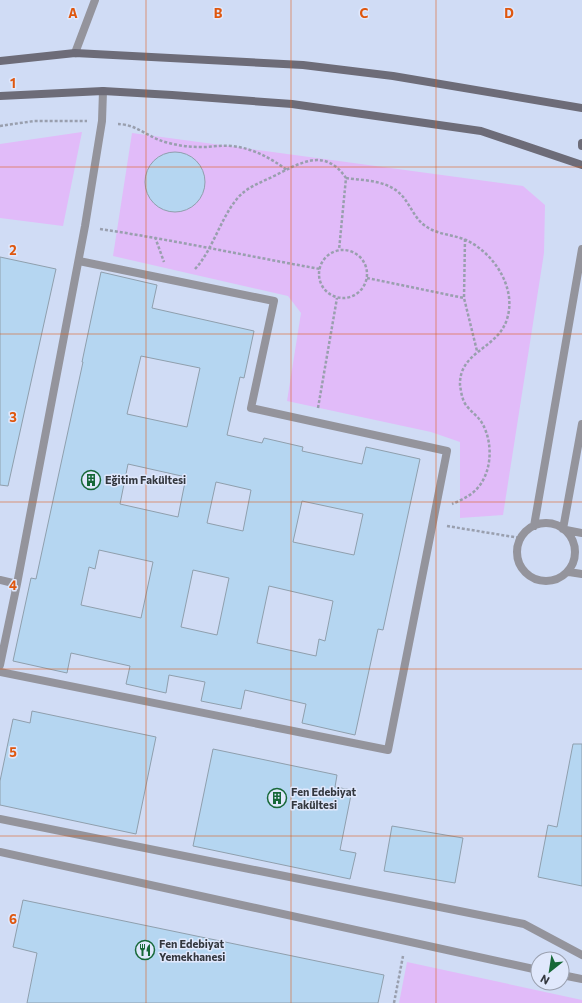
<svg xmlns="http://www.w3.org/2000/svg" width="582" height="1003" font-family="Commissioner,sans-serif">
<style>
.built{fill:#d0dcf5;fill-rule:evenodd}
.green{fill:#e1bbf9}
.building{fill:#b5d6f1;stroke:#8f9fad;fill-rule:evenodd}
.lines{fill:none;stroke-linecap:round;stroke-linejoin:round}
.path{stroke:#999fae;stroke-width:2.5;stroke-dasharray:3 2;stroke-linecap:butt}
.street{stroke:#94949c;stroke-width:8}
.secondary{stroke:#6d6c78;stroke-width:8}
.grid{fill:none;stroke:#df570e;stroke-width:1;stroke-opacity:0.55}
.labels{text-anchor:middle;stroke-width:3;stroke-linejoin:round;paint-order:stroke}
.poi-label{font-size:11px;font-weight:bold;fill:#33373e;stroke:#e0e8fc;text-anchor:start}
.grid-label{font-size:13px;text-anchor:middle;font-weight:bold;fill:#df570e;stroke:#e0e8fc;stroke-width:3;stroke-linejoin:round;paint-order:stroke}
</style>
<rect width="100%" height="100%" fill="#e0e8fc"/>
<path class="built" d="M0,0H582V1003H0ZM538,959H562V983H538Z"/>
<path class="green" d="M82,132L63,226L0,218V144Z
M132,133L523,186L545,205L544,253L503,515L460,518V442L431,432L287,401L301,313L288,296L113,256Z
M407,962L582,1000V1003H399Z"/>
<path class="building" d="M145 182a30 30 0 1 1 60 0a30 30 0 1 1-60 0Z
M0,257L56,269L8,486L0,485Z
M101,272L157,285L152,308L254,331L244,378L240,377L227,435L262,443L264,438L303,447L302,451L362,464L366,447L420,459L383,630L378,629L355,735L302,723L306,704L245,690L241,709L201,701L205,682L169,675L166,693L126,684L130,666L71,653L67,673L13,661L31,578L36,579L83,362H82ZM141,356L200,368L187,427L127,414ZM128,464L186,477L178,517L120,504ZM216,482L251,490L243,531L207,523ZM302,501L363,514L354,555L293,542ZM99,550L153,562L141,618L81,605L89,567L95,569ZM193,570L229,578L217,635L181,627ZM269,586L333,601L325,641L319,639L316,656L257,643Z
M32,711L156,737L136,834L0,805V781L13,719L30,723Z
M573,744H582V886L538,877L548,825L557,827Z
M213,749L337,775L335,787L352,790L340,850L356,853L350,879L193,846Z
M392,826L463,838L455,883L384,871Z
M23,900L384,975L378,1003H27L37,953L13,947Z"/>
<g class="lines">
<path class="path" d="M118,124C122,124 128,125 133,127C145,132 155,140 169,143C180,146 191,147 203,147C212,147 221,145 231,146C252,148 269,157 287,170
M0,126L34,121H87
M346,178C367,181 390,180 404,198C411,207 415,218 424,225C437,235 452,234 466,240C494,253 517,288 507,319C498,349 459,351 460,385C461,391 462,400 466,405C471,412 478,416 482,423C495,445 492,482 468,496C463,499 457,502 452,504
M100,229C174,240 247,256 320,269
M155,237L164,262
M465,239L464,298L477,351
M319 274a24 24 0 1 1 48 0a24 24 0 1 1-48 0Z
M195,269C212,251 220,220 236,200C246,187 260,183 274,176C300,163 325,147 346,178L339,250
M367,278L464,298
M318,408L337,298
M447,526L520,538
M394,1003L403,956"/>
<path class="street" d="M75,53L95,0
M517 552a29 29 0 1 1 58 0a29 29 0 1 1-58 0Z
M534,526L582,249
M563,529L582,424
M566,530L582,533
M569,572L582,574
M0,580L17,584L0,665
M17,584L85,226L102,121L103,91
M0,672L388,750L447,451L251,408L274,301L79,261
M0,819L524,924L582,955
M0,852L538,970
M562,975L582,979"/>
<path class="secondary" d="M0,61L75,53L303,65L393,76L582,108
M0,96L103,91L172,95L292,104L481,131L582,165
M582,143V146"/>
</g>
<path class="grid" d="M146,0V1003M291,0V1003M436,0V1003M0,167H582M0,334H582M0,502H582M0,669H582M0,836H582"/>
<defs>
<symbol id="building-ring" viewBox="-11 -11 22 22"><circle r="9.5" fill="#e0e8fc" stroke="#176838" stroke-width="1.5"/><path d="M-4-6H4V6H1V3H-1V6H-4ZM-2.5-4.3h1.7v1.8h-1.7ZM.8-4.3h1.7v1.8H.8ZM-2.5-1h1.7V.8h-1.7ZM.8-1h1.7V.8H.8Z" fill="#176838"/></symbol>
<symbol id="restaurant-ring" viewBox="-11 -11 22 22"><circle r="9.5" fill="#e0e8fc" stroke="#176838" stroke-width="1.5"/><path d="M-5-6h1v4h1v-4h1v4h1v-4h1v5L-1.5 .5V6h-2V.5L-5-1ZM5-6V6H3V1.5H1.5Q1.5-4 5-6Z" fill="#176838"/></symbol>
</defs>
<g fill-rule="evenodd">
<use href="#building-ring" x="80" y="469" width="22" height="22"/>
<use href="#building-ring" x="266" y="787" width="22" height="22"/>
<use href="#restaurant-ring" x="134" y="939" width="22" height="22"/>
</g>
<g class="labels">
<g class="poi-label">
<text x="105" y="484">Eğitim Fakültesi</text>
<text x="291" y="796">Fen Edebiyat<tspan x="291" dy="13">Fakültesi</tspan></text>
<text x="159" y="948">Fen Edebiyat<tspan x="159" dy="13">Yemekhanesi</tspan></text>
</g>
</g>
<g class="grid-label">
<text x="73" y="18">A</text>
<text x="218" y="18">B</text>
<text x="364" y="18">C</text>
<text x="509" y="18">D</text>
<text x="13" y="88">1</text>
<text x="13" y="255">2</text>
<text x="13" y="422">3</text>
<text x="13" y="590">4</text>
<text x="13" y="757">5</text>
<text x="13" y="924">6</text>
</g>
<g transform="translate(550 971) rotate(210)"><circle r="19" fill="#e0e8fc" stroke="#9ba1b0"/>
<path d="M0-3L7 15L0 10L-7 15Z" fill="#176838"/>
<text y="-6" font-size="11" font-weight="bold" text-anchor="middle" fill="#33373e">N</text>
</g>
</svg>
